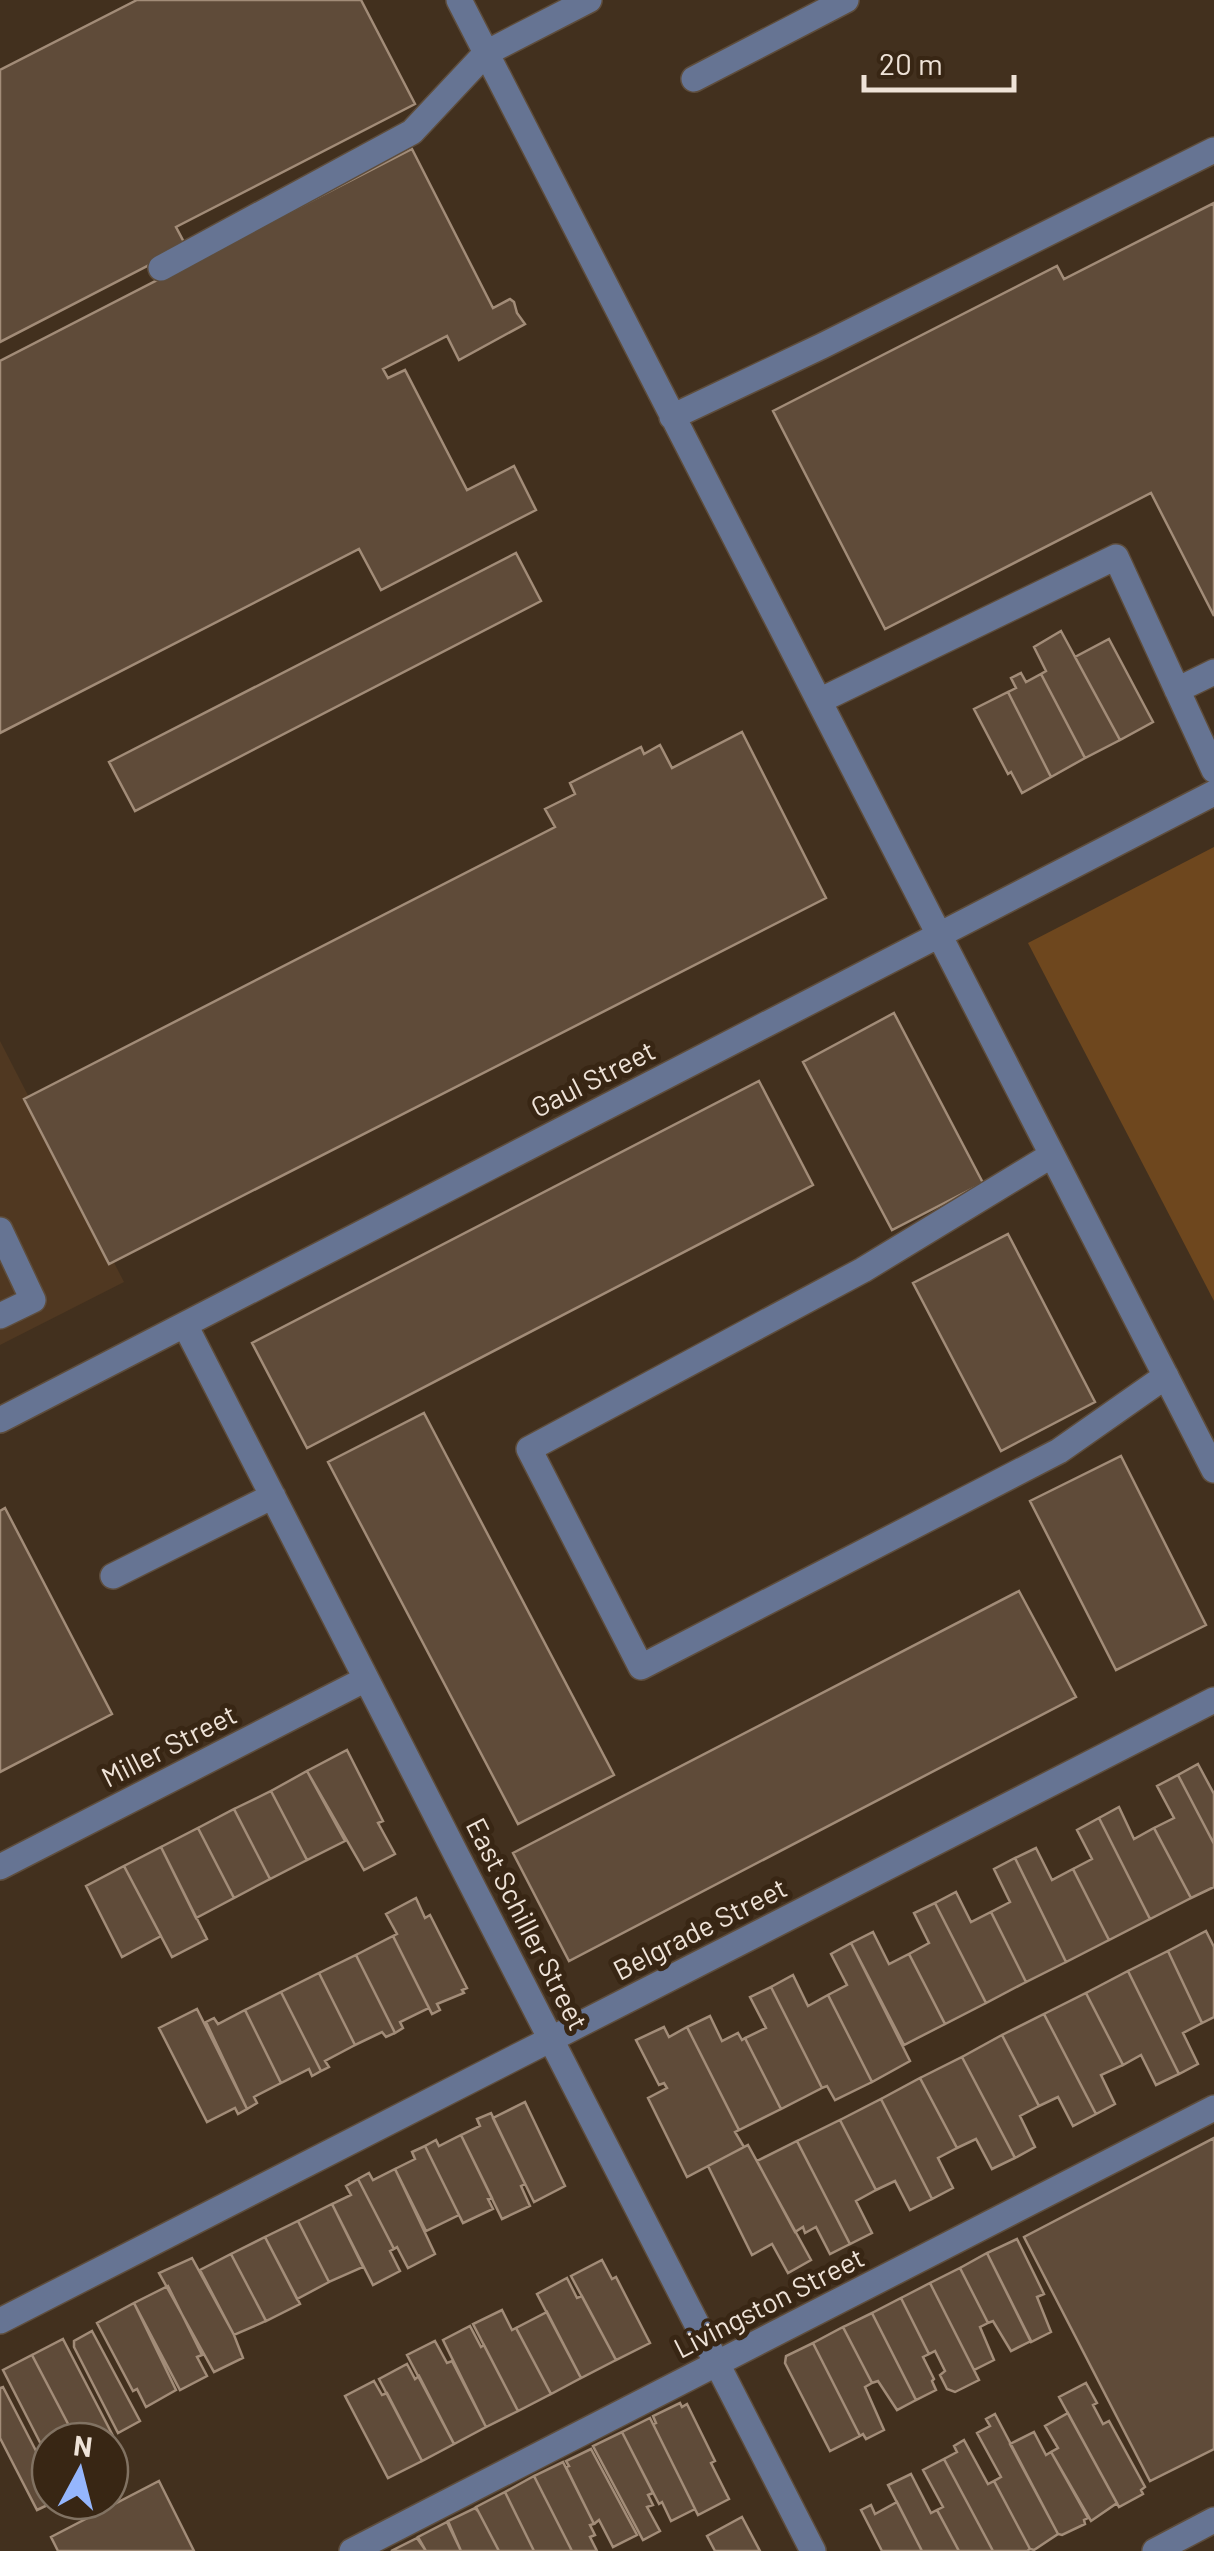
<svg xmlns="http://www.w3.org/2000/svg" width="1214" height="2551" font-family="Barlow,sans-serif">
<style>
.built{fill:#503821}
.green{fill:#6e471e}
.building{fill:#5f4b39;stroke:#a28c78;stroke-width:2.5}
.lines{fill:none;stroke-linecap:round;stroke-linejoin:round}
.minor-casing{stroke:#5e4d3c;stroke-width:28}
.minor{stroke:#667493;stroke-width:25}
.labels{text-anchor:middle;stroke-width:10;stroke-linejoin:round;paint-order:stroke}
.street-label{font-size:28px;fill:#efe3d8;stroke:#382614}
</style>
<rect width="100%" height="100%" fill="#42301e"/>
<path class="built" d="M0,1041L124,1282L0,1345Z"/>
<path class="green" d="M1214,847V1301L1028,943Z"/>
<path class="building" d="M137,0H361L415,104L176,227L186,246L0,342V70Z
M412,149L493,308L510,299L514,302L517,313L525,324L459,360L447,336L383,369L388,378L405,370L467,490L514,466L536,510L381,590L359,549L0,733V361Z
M1214,203V616L1151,493L885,629L773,411L1057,266L1064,279Z
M516,553L541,601L135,811L109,762Z
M1061,631L1120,740L1085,758L1041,674L1046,671L1034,647Z
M1109,639L1153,722L1120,740L1075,657Z
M1021,673L1026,682L1041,674L1085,758L1051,777L1008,692L1016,688L1011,678Z
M1008,692L1051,777L1022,793L1011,772L1008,774L974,709Z
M742,732L826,898L109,1264L24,1099L555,827L545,809L575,794L570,783L641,747L644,754L660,745L672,768Z
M894,1013L983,1183L892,1230L803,1062Z
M759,1081L813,1185L307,1448L252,1343Z
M1008,1234L1095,1402L1001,1451L913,1283Z
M424,1413L614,1775L518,1824L328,1462Z
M1121,1456L1206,1625L1116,1670L1030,1501Z
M5,1508L112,1714L0,1772V1511Z
M1019,1591L1076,1697L569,1961L513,1853Z
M347,1750L383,1821L378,1823L395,1854L364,1870L307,1771Z
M1198,1764L1214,1794V1844L1178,1775Z
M307,1771L345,1841L307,1860L271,1791Z
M1178,1775L1214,1844V1887L1191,1898L1154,1828L1174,1818L1157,1786Z
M271,1791L307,1860L270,1879L234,1809Z
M1119,1807L1134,1839L1154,1828L1191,1898L1150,1919L1099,1818Z
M234,1809L270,1879L234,1898L198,1828Z
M1099,1818L1150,1919L1109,1940L1073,1869L1092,1859L1077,1830Z
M198,1828L234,1898L196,1918L161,1847Z
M161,1847L207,1939L172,1957L124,1866Z
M1036,1848L1052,1880L1073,1869L1109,1940L1066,1962L1015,1858Z
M1015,1858L1066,1962L1026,1982L991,1912L1010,1902L994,1869Z
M124,1866L161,1936L122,1957L86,1886Z
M956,1892L971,1922L991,1912L1026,1982L986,2003L935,1903Z
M416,1898L425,1918L430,1915L467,1988L462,1990L464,1993L437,2004L440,2010L432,2014L393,1936L397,1934L386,1914Z
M935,1903L986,2003L945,2024L909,1954L929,1943L914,1913Z
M1206,1931L1214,1947V2017L1202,2023L1168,1951Z
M873,1932L889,1964L909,1954L945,2024L904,2045L851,1943Z
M393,1936L429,2008L400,2022L403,2028L395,2033L356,1955Z
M851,1943L910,2061L872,2082L828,1995L847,1985L831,1954Z
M1168,1951L1202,2023L1183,2033L1198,2064L1179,2074L1128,1971Z
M356,1955L395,2033L386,2037L382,2032L355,2045L319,1973Z
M1128,1971L1179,2074L1156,2085L1141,2055L1123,2065L1086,1993Z
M319,1973L355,2045L325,2061L329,2067L321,2071L281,1992Z
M793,1975L808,2006L828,1995L872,2082L835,2100L827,2086L822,2088L771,1987Z
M771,1987L822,2088L781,2109L745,2038L766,2028L750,1997Z
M281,1992L321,2071L312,2076L309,2069L281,2083L245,2010Z
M1086,1993L1123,2065L1101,2075L1115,2104L1096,2114L1044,2014Z
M197,2009L247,2109L238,2114L235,2108L207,2122L159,2028Z
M245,2010L281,2083L254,2097L257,2103L247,2109L206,2022L214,2018L218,2024Z
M1044,2014L1096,2114L1073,2126L1058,2097L1039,2106L1002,2035Z
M710,2016L722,2041L738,2033L742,2040L745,2038L781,2109L739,2130L687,2027Z
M664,2027L669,2037L687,2027L739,2130L735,2132L744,2147L687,2177L648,2098L667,2088L664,2083L659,2085L636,2040Z
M1002,2035L1039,2106L1020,2116L1035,2147L1015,2158L962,2057Z
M962,2057L1015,2158L992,2169L976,2139L957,2148L920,2078Z
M920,2078L957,2148L938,2158L953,2188L932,2199L881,2099Z
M881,2099L932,2199L910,2210L895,2181L876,2190L840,2120Z
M525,2102L565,2186L534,2202L493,2118Z
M491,2113L525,2184L521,2186L530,2206L502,2219L461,2135L480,2126L477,2119Z
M840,2120L876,2190L856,2201L872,2233L850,2244L797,2141Z
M461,2135L492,2198L488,2199L493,2209L463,2223L425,2146L436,2140L439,2146Z
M1214,2138V2449L1150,2481L1024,2237Z
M797,2141L850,2244L830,2254L816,2227L805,2233L803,2227L795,2232L757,2161Z
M748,2145L811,2260L788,2273L772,2244L752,2255L708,2166Z
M425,2146L459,2215L426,2231L395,2169L415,2159L412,2152Z
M395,2169L435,2254L408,2268L397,2247L394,2249L358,2179L369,2173L373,2180Z
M358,2179L394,2249L390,2251L400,2271L373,2285L332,2204L351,2195L346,2186Z
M332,2204L363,2267L329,2282L298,2221Z
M298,2221L329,2282L297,2299L265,2237Z
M265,2237L300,2304L266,2321L231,2254Z
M1017,2239L1044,2294L1037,2297L1051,2332L1031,2342L987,2253Z
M987,2253L1031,2341L1011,2351L993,2321L988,2323L960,2268Z
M231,2254L266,2321L234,2335L200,2270Z
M192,2258L234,2335L243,2358L214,2372L159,2273Z
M602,2260L612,2279L616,2277L650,2343L616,2360L571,2276Z
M960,2268L988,2323L980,2327L994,2360L974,2370L930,2283Z
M567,2278L577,2298L582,2296L616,2360L581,2378L537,2294Z
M930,2283L979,2380L955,2392L947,2389L940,2375L945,2371L935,2351L929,2354L901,2298Z
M168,2286L202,2355L197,2357L207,2376L180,2390L134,2303Z
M901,2298L929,2354L923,2357L934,2379L932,2381L936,2390L916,2400L872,2313Z
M134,2303L176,2390L146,2407L137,2389L133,2391L97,2323Z
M502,2310L512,2330L516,2328L551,2394L518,2411L473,2324Z
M547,2312L581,2378L551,2394L516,2328Z
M872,2313L916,2400L897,2410L878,2381L872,2383L843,2327Z
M470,2326L481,2347L484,2345L518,2411L486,2427L443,2340Z
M843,2327L872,2383L865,2387L884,2430L866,2439L863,2434L860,2436L813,2343Z
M92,2331L140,2421L118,2433L74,2347V2341Z
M63,2339L126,2461L111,2470L110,2441H77L32,2355Z
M435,2341L447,2363L452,2361L486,2427L454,2444L407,2355Z
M813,2343L860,2436L830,2451L785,2363L786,2356Z
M32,2355L77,2441H50V2462L3,2370Z
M407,2364L415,2379L419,2376L454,2444L422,2461L379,2379Z
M374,2381L382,2395L387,2393L422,2461L388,2478L345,2396Z
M1086,2383L1097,2403L1093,2405L1103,2424L1109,2421L1145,2487L1141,2490L1143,2494L1119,2507L1059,2397Z
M3,2387L50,2478V2501H56L37,2510L0,2438V2388Z
M680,2403L682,2407L687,2404L715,2461L711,2463L729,2499L698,2515L653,2424L656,2423L653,2416Z
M1068,2413L1117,2503L1091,2521L1051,2452L1058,2448L1045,2426Z
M995,2414L1058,2534L1034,2550L1030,2549L994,2481L1001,2477L977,2433L990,2426L986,2419Z
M650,2418L695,2509L671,2521L662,2502L659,2504L622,2432Z
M622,2432L653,2493L648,2495L653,2505L647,2507L660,2531L643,2540L593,2446Z
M1034,2432L1046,2455L1051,2452L1088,2518L1084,2520L1085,2524L1062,2535L1058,2534L1010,2444Z
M964,2440L988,2484L994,2481L1030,2549L1027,2551H993L944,2459L957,2452L954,2446Z
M591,2449L637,2535L613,2547L599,2520L594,2524L566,2467L569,2466L566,2461Z
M944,2459L993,2551H959L937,2510L943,2507L923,2470Z
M563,2462L594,2524L590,2525L595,2535L590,2537L597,2551H572L534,2476Z
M911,2474L931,2513L937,2510L959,2551H922L888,2485Z
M534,2476L572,2551H534L505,2492Z
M159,2481L194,2551H58L51,2537Z
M505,2492L534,2551H499L478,2511L476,2507Z
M897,2502L922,2551H882L861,2510L871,2505L875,2514Z
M475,2508L478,2511L499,2551H461L448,2521Z
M742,2517L760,2551H715L707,2536Z
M447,2522L461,2551H426L418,2537Z
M417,2538L426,2551H391Z"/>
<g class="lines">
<defs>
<path id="minor" d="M459,0L1214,1470
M694,79L846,0
M161,268L412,132L486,53L589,0
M672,417L822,346L1214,150
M1177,690L1214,672
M819,701L1116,557L1214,770
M1052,1155L863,1270L529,1449L641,1667L1059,1451L1166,1376
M0,1230L33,1300L0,1316
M185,1325L813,2551
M0,1420L1214,793
M113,1576L273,1496
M0,1867L366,1679
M0,2321L1214,1700
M352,2551L1214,2108
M1155,2551L1214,2520"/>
</defs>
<use href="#minor" class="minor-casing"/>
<use href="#minor" class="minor"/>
</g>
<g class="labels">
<g class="street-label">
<text transform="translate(593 1079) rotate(-27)" y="10">Gaul Street</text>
<text transform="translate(169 1746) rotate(-27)" y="10">Miller Street</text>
<text transform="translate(527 1924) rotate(63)" y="10">East Schiller Street</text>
<text transform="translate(700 1929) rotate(-27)" y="10">Belgrade Street</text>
<text transform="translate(769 2303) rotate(-27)" y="10">Livingston Street</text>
</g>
</g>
<g transform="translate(80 2471) rotate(7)"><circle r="48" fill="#382614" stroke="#817262" stroke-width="2.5"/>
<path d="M0-8L18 38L0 25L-18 38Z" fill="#95b6fd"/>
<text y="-15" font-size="28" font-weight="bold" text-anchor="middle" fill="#efe3d8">N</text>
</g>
<path d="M864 75v15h150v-15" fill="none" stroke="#efe3d8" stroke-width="5"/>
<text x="879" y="75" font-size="30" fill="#efe3d8" stroke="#382614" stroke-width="8" paint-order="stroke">20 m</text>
</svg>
